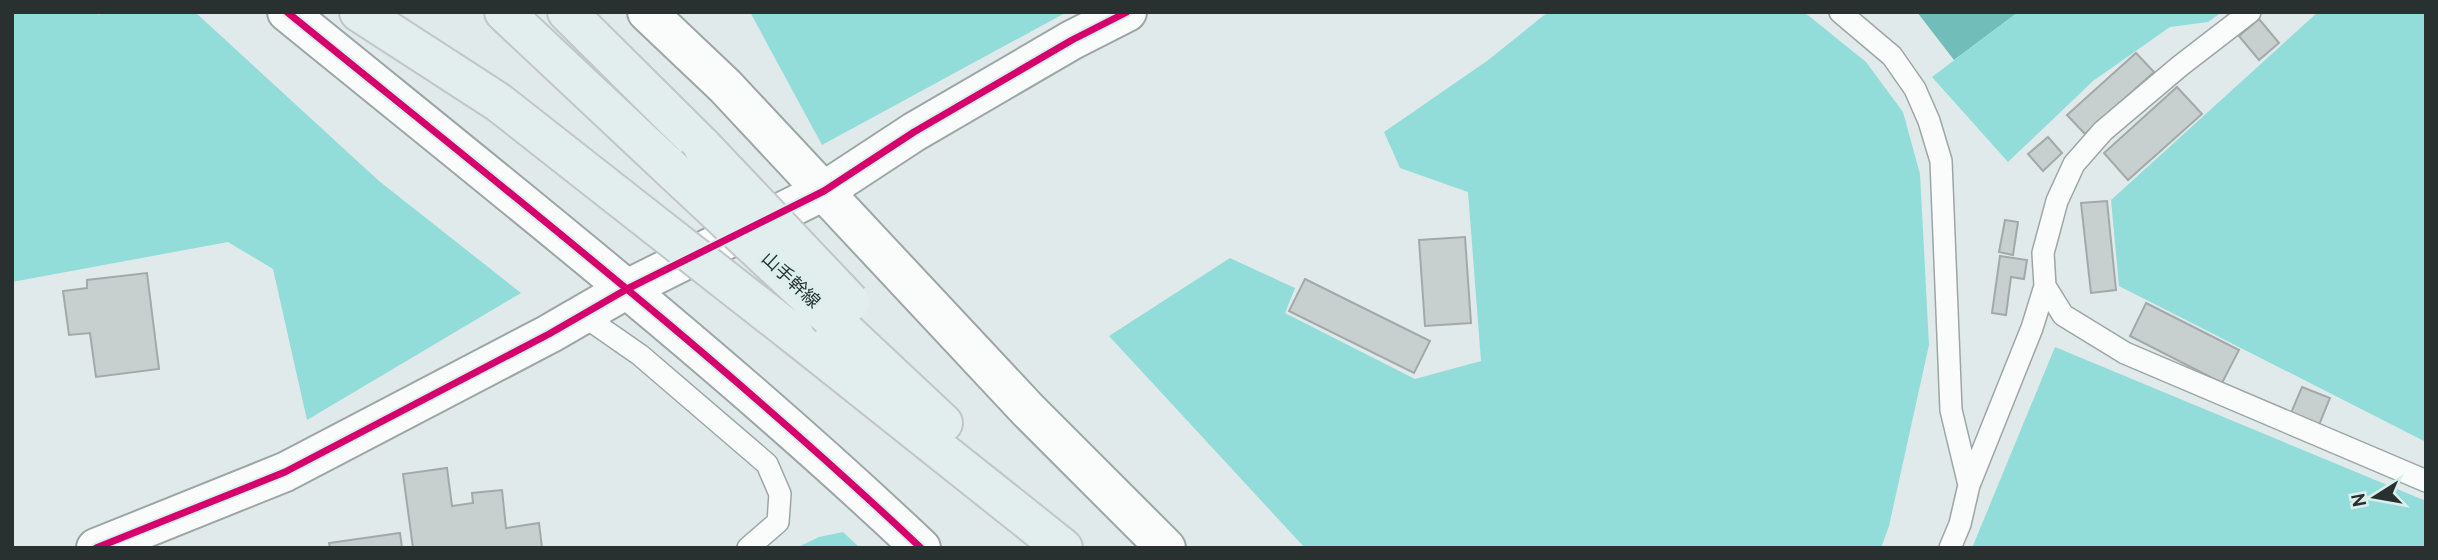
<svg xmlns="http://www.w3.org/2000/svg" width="2438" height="560" font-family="Overpass,'Noto Sans JP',sans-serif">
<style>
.green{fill:#92ddd9}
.water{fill:#71bdb9}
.building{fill:#c7d0cf;stroke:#a2aaa9;stroke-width:2}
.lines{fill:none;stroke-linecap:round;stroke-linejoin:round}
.lane-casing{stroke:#9da5a5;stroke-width:24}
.street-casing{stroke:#9da5a5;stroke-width:42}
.primary-casing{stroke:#c1c6c6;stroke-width:42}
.lane{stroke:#fafcfc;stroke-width:21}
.street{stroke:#fafcfc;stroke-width:38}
.primary{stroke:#e2eded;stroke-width:38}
.primary-bridge-casing{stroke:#c1c6c6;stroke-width:42;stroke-linecap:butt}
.primary-bridge{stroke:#e2eded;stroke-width:38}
.cycleway-casing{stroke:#dbefed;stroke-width:11}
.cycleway{stroke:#d6006c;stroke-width:7}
.labels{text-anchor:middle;stroke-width:6;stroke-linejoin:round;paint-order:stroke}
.street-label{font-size:18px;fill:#293030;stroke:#dbefed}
</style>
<rect width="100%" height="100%" fill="#e0eaea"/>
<path class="green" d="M12,12H97L99,15L103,12H195L379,181L521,293L307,420L273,269L228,242L12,282Z
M750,12H1067L822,145Z
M1548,12H1804L1866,62L1903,112L1920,174L1929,345L1889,526L1881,548H1305L1109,336L1230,258L1295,288L1285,313L1415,379L1481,361L1468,192L1400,168L1384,132L1487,61Z
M2018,12H2222L2208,22L2170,27L2093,81L2008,162L1932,77Z
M2318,12H2426V442L2119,286L2111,200Z
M2055,347L2426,501V548H1972Z
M843,532L860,548H796L819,537Z"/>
<path class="water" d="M1917,12H2018L1954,60Z"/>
<path class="building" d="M2259,19L2279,43L2259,60L2239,36Z
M2136,53L2154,72L2085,134L2067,115Z
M2177,87L2202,114L2128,180L2104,153Z
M2048,137L2062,153L2043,171L2028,154Z
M2107,201L2116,290L2091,293L2081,203Z
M2005,220L2018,222L2013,255L1999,252Z
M1465,237L1471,323L1425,326L1419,240Z
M2000,256L2027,260L2024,279L2011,277L2006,315L1992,313Z
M147,273L159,369L96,377L90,333L69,335L63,291L87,288V280Z
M1305,279L1430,341L1414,373L1289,311Z
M2146,303L2239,350L2222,383L2130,336Z
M2302,387L2330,398L2319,425L2291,413Z
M447,468L452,506L473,503L472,493L502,490L506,528L539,523L542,548H413L403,474Z
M400,533L402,548H330L329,543Z"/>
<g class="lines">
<defs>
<path id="lane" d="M1840,12L1892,56L1915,89L1929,121L1941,161L1951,410L1969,485
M2045,286L2063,315L2125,353L2426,481
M581,314L640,355L767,464L780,494L778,522L748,548
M1950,548L1960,524L1969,485L2032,328L2045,286L2043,253L2057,201L2074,164L2103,131L2180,66L2250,12"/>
<path id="street" d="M287,12C502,187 720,358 921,548
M647,12L725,86L1028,410L1166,548
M96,548L285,472L549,334L627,289L824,191L914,132L1072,40L1127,12"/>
<path id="primary" d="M359,12L498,102L619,197
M504,12L668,166
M567,12L703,147
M830,317L943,423
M794,334L1063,548"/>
</defs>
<use href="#lane" class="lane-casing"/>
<use href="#street" class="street-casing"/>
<use href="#primary" class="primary-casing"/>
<use href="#lane" class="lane"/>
<use href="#street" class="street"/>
<use href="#primary" class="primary"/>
<defs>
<path id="primary-bridge" d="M703,147L850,302
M668,166L830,317
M619,197L794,334"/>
</defs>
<use href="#primary-bridge" class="primary-bridge-casing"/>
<use href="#primary-bridge" class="primary-bridge"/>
<defs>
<path id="cycleway" d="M287,12C502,187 720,358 921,548
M96,548L285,472L549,334L627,289L824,191L914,132L1072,40L1127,12"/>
</defs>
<use href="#cycleway" class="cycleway-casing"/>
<use href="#cycleway" class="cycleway"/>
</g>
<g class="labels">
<g class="street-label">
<text transform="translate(791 280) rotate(43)" y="6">山手幹線</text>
</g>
</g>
<rect width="2438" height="560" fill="none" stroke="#293030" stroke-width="28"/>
<g transform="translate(2375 497) rotate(259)" stroke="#dbefed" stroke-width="5" paint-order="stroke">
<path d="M0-5L12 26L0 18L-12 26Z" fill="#293030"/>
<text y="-10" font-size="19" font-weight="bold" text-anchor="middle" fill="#293030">N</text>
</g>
</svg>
